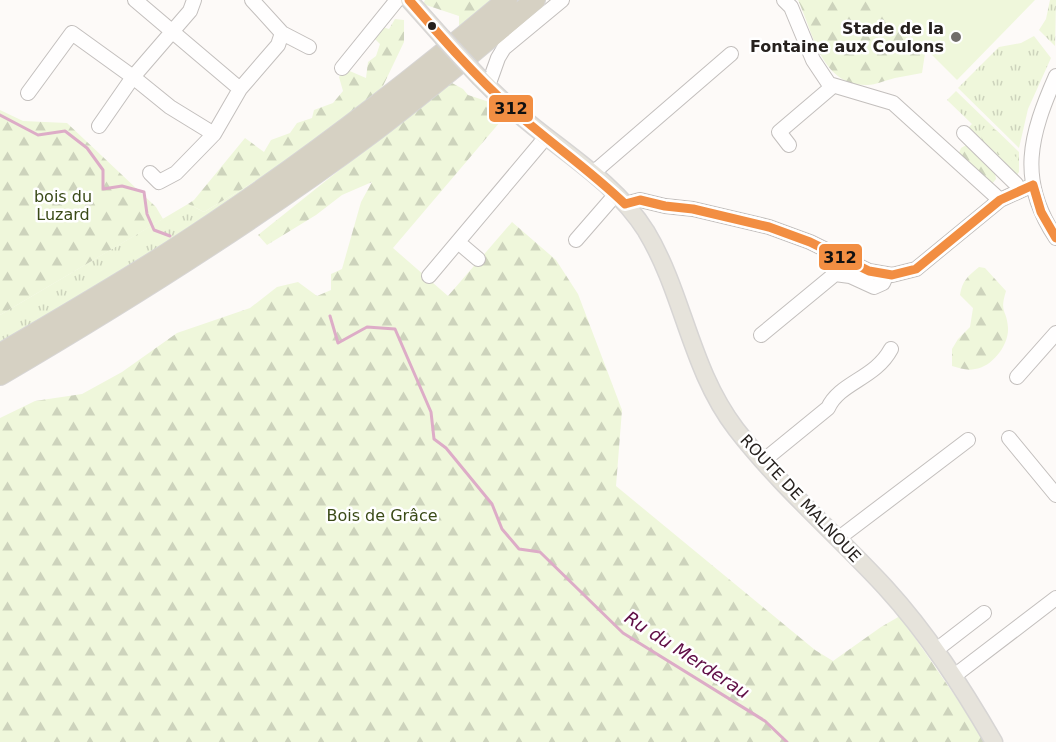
<svg xmlns="http://www.w3.org/2000/svg" width="1056" height="742" font-family="'DejaVu Sans',sans-serif">
<style>
.grass{fill:url(#grass-tufts)}
.forest{fill:url(#forest-firs)}
.garden{fill:#eff7db}
.lines{fill:none;stroke-linecap:round;stroke-linejoin:round}
.stream{stroke:#ddacc7;stroke-width:3}
.minor-casing{stroke:#c3bfbd;stroke-width:16}
.major-casing{stroke:#d7d5d4;stroke-width:19}
.highway-casing{stroke:#d7d5d4;stroke-width:22}
.minor{stroke:#fffefe;stroke-width:14}
.major{stroke:#e6e3db;stroke-width:16}
.highway{stroke:#d6d1c3;stroke-width:20}
.major-bridge-casing{stroke:#d7d5d4;stroke-width:19;stroke-linecap:butt}
.major-bridge{stroke:#e6e3db;stroke-width:16}
.bus-1-casing{stroke:#fff;stroke-width:14}
.bus-1{stroke:#f28e42;stroke-width:9}
.bus-dot{fill:#26211e;stroke:#fff;stroke-width:2}
.poi-dot{fill:#716d6a;stroke:#fff;stroke-width:2}
.labels{text-anchor:middle;stroke-width:5;stroke-linejoin:round;paint-order:stroke}
.poi-label{font-size:16px;font-weight:bold;fill:#26211e;stroke:#fff;text-anchor:end}
.park-label{font-size:16px;fill:#3a4a17;stroke:#fff}
.street-label{font-size:16px;fill:#26211e;stroke:#fff}
.water-label{font-size:18px;font-style:italic;fill:#600e46;stroke:#fff}
.line-badge{stroke:#fff;stroke-width:2}
.pale-badge-label{font-size:16px;text-anchor:middle;font-weight:bold;fill:#111}
</style>
<defs>
<pattern id="grass-tufts" width="24" height="20" patternUnits="userSpaceOnUse" patternTransform="scale(1.5)"><rect width="24" height="20" fill="#eff7db"/><path d="M3 7l-1-3M5 7V3M7 7l1-3M15 17l-1-3M17 17v-4M19 17l1-3" fill="none" stroke="#cdd3bc"/></pattern>
<pattern id="forest-firs" width="22" height="20" patternUnits="userSpaceOnUse" patternTransform="scale(1.5)"><rect width="22" height="20" fill="#eff7db"/><path d="M5 1l3.5 6h-7zM16 11l3.5 6h-7z" fill="#cdd3bc"/></pattern>
</defs>
<rect width="100%" height="100%" fill="#fdfaf8"/>
<path class="grass" d="M1050,0H1056L1055,46L1039,30L1046,19Z
M1034,36L1051,58L1028,109L1019,148L958,88L999,47L1021,43Z
M956,91L1019,152V172L1017,175L966,130L972,124L947,100Z
M279,167L138,261L0,344V315L188,204L204,212Z"/>
<path class="forest" d="M425,0H499L459,34V16L423,4Z
M798,0H880L926,47L922,73C913,75 904,76 895,78C886,80 876,85 867,85C821,86 813,32 798,0Z
M395,19L404,20V42L383,86L357,113L279,167L204,212L188,204L194,200L245,138L264,152L271,140L290,133L297,123L312,118L314,110L333,103L343,91L339,77L345,69L366,78L368,62L376,56L380,44L369,33L376,25L389,29Z
M452,83L463,89L468,95L511,109L393,248L448,296L512,222L556,260L578,294L622,410L616,486L815,650L833,661L881,627L900,616L964,709L984,742H0V418L35,401L82,394L122,372L177,333L250,308L277,287L298,282L317,296L331,290V274L342,269L361,202L372,182L342,195L316,215L267,245L258,235L422,104Z
M0,110L23,121L67,123L156,207L163,219L0,315Z
M985,127C1003,127 1006,148 1017,158V161L1013,163L1007,154L998,155L994,147L982,141L981,131Z
M968,144L995,173L996,179L992,184L961,156L959,153L961,148Z
M979,267L985,268L1006,291C999,314 1007,309 1008,328C1009,345 992,367 975,369C967,371 960,368 952,366V349L958,339L970,327L973,308L960,295C962,281 968,276 979,267Z"/>
<path class="garden" d="M877,0H1035L957,80Z"/>
<g class="lines">
<path class="stream" d="M0,115L38,135L65,131L87,148L103,170V189L122,186L144,192L147,214L154,230L170,236
M330,316L338,343L367,327L395,329L431,412L434,439L446,448L492,504L502,529L519,549L540,552L623,633L765,721L787,742"/>
<defs>
<path id="minor" d="M135,0L240,89
M252,0L282,33L309,47
M784,0L791,7L813,60L829,84L893,103L1000,200
M342,68L397,0
M1056,76C1030,135 1017,180 1056,238
M488,86L498,58L504,48L562,0
M28,93L72,33L133,77L170,107L214,134
M99,126L133,77L190,11L194,0
M964,133L1016,184L1019,190
M789,145L779,132L833,86
M150,173L159,182L176,173L214,134L240,89L278,45L282,33
M593,173L731,54
M625,204L640,200L665,206L693,209L769,227L810,242L869,271L892,275L916,269L1000,200L1033,185
M576,240L616,194
M458,242L478,259
M429,276L546,137
M761,335L835,274L850,276L874,287L883,283L887,274
M1017,377L1056,333
M1009,438L1056,495
M763,461L828,408C840,382 875,379 891,349
M839,538L968,440
M936,650L984,613
M954,676L1056,598"/>
<path id="major" d="M409,0L442,37
M480,78C497,96 515,112 534,127C574,159 618,187 646,231C684,294 690,369 736,429C780,486 836,534 885,587C928,634 962,687 994,742"/>
<path id="highway" d="M0,354C56,321 113,288 168,253C286,177 399,91 507,0
M0,375C128,300 254,221 373,132C428,90 482,45 535,0"/>
</defs>
<use href="#minor" class="minor-casing"/>
<use href="#major" class="major-casing"/>
<use href="#highway" class="highway-casing"/>
<use href="#minor" class="minor"/>
<use href="#major" class="major"/>
<use href="#highway" class="highway"/>
<defs>
<path id="major-bridge" d="M442,37L480,78"/>
</defs>
<use href="#major-bridge" class="major-bridge-casing"/>
<use href="#major-bridge" class="major-bridge"/>
<defs>
<path id="bus-1" d="M409,0C442,38 475,76 513,110C549,142 590,170 625,204
M1033,185L1041,212L1056,238
M625,204L640,200L665,206L693,209L769,227L810,242L869,271L892,275L916,269L1000,200L1033,185"/>
</defs>
<use href="#bus-1" class="bus-1-casing"/>
<use href="#bus-1" class="bus-1"/>
</g>
<circle class="bus-dot" cx="432" cy="26" r="5"/>
<circle class="poi-dot" cx="956" cy="37" r="6"/>
<g class="labels">
<g class="poi-label">
<text x="944" y="34">Stade de la<tspan x="944" dy="18">Fontaine aux Coulons</tspan></text>
</g>
<g class="park-label">
<text x="63" y="202">bois du<tspan x="63" dy="18">Luzard</tspan></text>
<text x="382" y="521">Bois de Grâce</text>
</g>
<g class="street-label">
<text transform="translate(801 498) rotate(47)" y="6">ROUTE DE MALNOUE</text>
</g>
<g class="water-label">
<text transform="translate(687 655) rotate(33)" y="6">Ru du Merderau</text>
</g>
</g>
<g class="line-badge">
<rect x="488" y="94" width="46" height="29" rx="6" fill="#f28e42"/>
<rect x="818" y="243" width="45" height="28" rx="6" fill="#f28e42"/>
</g>
<g class="pale-badge-label">
<text x="511" y="114">312</text>
<text x="840" y="263">312</text>
</g>
</svg>
